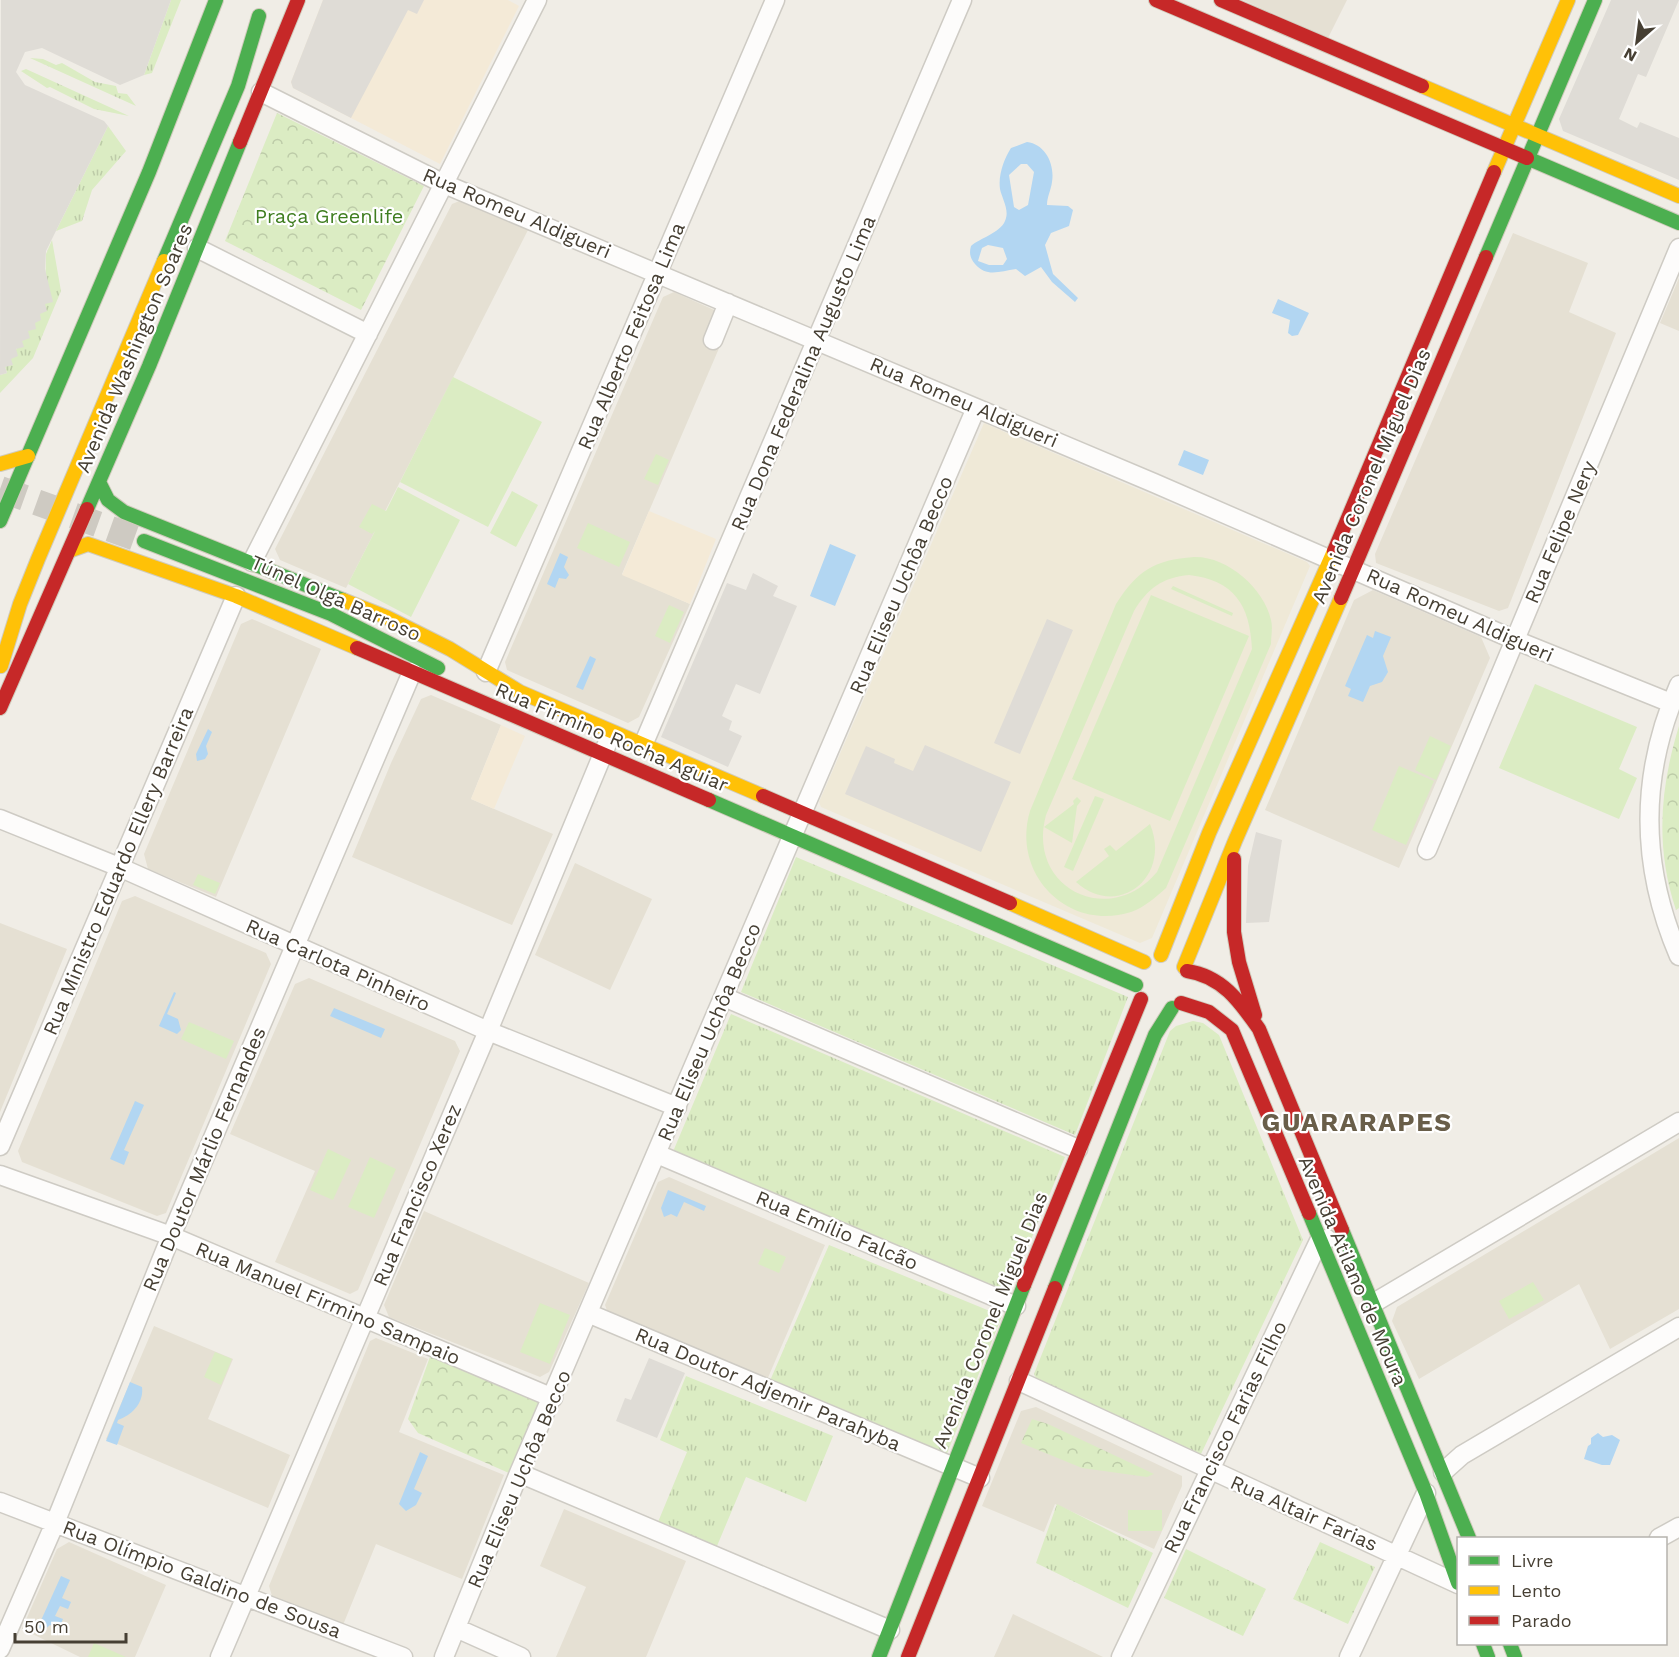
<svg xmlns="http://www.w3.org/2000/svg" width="1679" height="1657" font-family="'Work Sans',sans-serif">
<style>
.residential{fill:#e5e0d3}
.commercial{fill:#f4ead7}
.education{fill:#efe9d7}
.grass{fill:url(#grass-tufts)}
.park{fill:url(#park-crowns)}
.garden{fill:#dbecc3;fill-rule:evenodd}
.parking{fill:#dfdcd6}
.water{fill:#b2d6f2;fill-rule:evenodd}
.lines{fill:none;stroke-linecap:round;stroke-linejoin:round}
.secondary-tunnel{stroke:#cecac2;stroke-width:26;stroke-dasharray:26 13;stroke-linecap:butt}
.street-casing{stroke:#cecbc4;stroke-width:21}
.fast-casing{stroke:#d0cbbc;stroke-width:16}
.slow-casing{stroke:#d0cbbc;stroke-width:16}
.jam-casing{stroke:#d0cbbc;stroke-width:16}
.street{stroke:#fdfcfb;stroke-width:18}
.fast{stroke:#4caf50;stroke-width:14}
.slow{stroke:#ffc107;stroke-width:14}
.jam{stroke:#c62828;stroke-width:14}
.labels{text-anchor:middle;stroke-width:4.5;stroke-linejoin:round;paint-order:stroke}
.street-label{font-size:20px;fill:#463f33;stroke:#fff}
.park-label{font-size:20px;fill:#3f7d20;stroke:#fff}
.district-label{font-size:26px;font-weight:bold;letter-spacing:1.5px;fill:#695e49;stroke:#fff}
</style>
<defs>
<pattern id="grass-tufts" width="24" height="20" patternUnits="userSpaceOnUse" patternTransform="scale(1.5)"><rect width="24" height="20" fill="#dbecc3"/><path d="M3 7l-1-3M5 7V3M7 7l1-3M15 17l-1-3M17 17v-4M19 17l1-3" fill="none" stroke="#bdcba8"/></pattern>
<pattern id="park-crowns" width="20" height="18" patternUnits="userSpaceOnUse" patternTransform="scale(1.5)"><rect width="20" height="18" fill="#dbecc3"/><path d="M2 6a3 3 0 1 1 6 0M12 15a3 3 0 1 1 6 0" fill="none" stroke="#bdcba8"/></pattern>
</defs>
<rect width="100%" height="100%" fill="#f0ede6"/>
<path class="residential" d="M1243,0H1347L1328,38Z
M462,200L529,228L346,588L280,560L275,549L452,204Z
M1513,233L1588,263L1569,312L1616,333L1508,608L1499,611L1376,563L1375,554Z
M1679,278V331L1660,323Z
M674,292L732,318L622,574L690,604L639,717L628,723L507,670L505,662L663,297Z
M1373,590L1481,637L1490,658L1399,868L1265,810L1354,600Z
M252,619L321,649L216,897L148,869L144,854L241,624Z
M431,695L501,725L471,799L553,834L512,925L352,857L391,763L421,699Z
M575,863L652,899L610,990L535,955Z
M135,896L266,953L271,964L166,1213L157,1216L22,1162L18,1151L122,901Z
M0,923L67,949L0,1112Z
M309,978L455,1041L460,1051L358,1290L350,1294L275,1262L315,1171L230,1134L295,984Z
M1679,1138V1309L1610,1349L1579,1284L1419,1379L1392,1321L1397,1307Z
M669,1177L825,1245L767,1380L608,1313L605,1305L658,1182Z
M424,1211L589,1283L549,1372L540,1377L389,1317L384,1305Z
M154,1326L233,1359L208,1419L290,1455L268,1508L106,1439Z
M376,1338L428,1359L399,1432L504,1475L462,1579L376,1544L343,1625L272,1596L269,1586L370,1341Z
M1036,1407L1182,1476V1486L1154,1549L1055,1504L1044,1532L982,1506L1021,1411Z
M564,1509L686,1561L646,1657H556L586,1587L540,1566Z
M69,1542L166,1585L135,1657H80L22,1629L57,1549Z
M1013,1614L1103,1657H994Z"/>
<path class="commercial" d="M323,0H508L519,6L440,164L293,88L291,82Z
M649,511L716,539L690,604L622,575Z
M501,725L525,736L494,809L471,799Z"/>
<path class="education" d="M984,423L1307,562L1310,566L1152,938L1140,943L821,807L819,802Z"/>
<path class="grass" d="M171,0H181L152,73L144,75Z
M30,58L43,59L56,65L62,63L95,82L116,86L118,93L127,94L136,106Z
M26,69L129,116L94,109L50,87L47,88L21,71Z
M108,126L126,151L92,190L82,221L56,231Z
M52,240L61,291L33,358L0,393V375L7,373L5,367L45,304L46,254Z
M796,857L1128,997L1075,1135L741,992Z
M731,1014L1065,1157L1009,1293L672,1154Z
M1193,1021L1203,1023L1219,1035L1303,1240L1201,1454L1038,1382L1034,1374L1170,1031L1176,1026Z
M829,1245L1002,1316L946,1456L769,1383Z
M686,1376L833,1436L806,1502L746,1477L717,1546L658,1522L687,1452L660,1440Z
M1057,1504L1153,1553L1128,1608L1036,1563Z
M1320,1542L1375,1567L1348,1624L1293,1599Z
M1186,1549L1266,1589L1243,1636L1164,1598Z"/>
<path class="park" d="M277,113L424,186L361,310L225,241Z
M1679,726V908L1676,910C1655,847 1660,788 1679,726Z
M432,1351L543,1398L511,1474L418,1433L408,1419Z
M1032,1419L1048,1424L1154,1474L1147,1477L1082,1468L1021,1443Z"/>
<path class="garden" d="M453,377L542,422L488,527L400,482Z
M656,454L669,460L658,485L644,479Z
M398,487L460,520L411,617L348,584L375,531L372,534L359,527L372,504L386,511Z
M512,491L538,505L516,547L490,533Z
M588,523L630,542L619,567L577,548Z
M1194,557C1227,556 1264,588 1271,620C1273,628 1271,636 1271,644L1166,888C1156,897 1145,907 1131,912C1068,932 1011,874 1030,811L1116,604C1138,570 1154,560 1194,557ZM1189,575C1234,580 1250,605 1252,649L1157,872C1109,929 1026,888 1046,815L1134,611C1147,589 1163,577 1189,575Z
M1173,586L1233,613L1232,616L1171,589Z
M1151,595L1249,636L1170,821L1072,779Z
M669,605L684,612L670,643L655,636Z
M1535,684L1637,727L1619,769L1637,778L1619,819L1499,768Z
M1430,736L1451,746L1436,780L1415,770Z
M1399,766L1434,781L1406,845L1372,830Z
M1095,796L1104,799L1073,871L1064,867Z
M1077,797L1081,801L1077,806L1072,843L1044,827L1074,804L1073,801Z
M1150,824C1172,877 1118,920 1076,882L1109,856L1104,849L1110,845L1116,851Z
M198,874L220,883L215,894L193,885Z
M189,1022L234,1041L226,1059L181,1039Z
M328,1149L351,1160L333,1200L310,1190Z
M370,1157L396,1169L374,1218L348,1207Z
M765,1248L786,1257L779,1273L758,1264Z
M1533,1282L1544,1300L1509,1319L1499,1301Z
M540,1303L570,1315L550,1364L520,1352Z
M215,1352L232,1359L221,1385L204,1377Z
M1128,1510H1162V1531H1128Z
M94,1643L126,1657H88Z"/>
<path class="parking" d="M1,0H171L144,75L120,85L42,48L25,52L16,72L25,85L104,121L108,126L46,251L45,269L53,302L45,304L47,311L40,314L41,320L35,323L36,329L28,331L30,338L22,341L24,347L16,349L18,356L11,359L13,365L5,367L7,373L0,375Z
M323,0H424L417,14L408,10L351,118L293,88L291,82Z
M1611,0H1679L1646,77L1638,74L1619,119L1637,128L1640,122L1679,138V180L1563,131L1559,119Z
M753,573L778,586L773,596L797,606L760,694L736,684L722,716L732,721L729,730L742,736L728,767L661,737L727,583L746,590Z
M1047,619L1073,630L1020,754L994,743Z
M925,745L1011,782L981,852L845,794L866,746L895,759L894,763L913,771Z
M1256,832L1282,840L1269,922L1246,923L1248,866Z
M649,1358L685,1373L657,1438L616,1421L625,1398L631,1400Z"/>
<path class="water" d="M1027,142C1045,144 1055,164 1052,182C1051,190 1047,197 1047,205L1068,206L1073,210L1069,226L1051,233L1045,245L1053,274L1078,298L1075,302L1052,282L1041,267L1025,276L1016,269C1000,271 987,278 975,264C970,258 969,253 971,246C980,238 1000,233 1005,221C1010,210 1002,199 1000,189C998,175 1004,159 1011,148ZM1021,164H1027L1034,172L1028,205L1019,210L1014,207L1009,175ZM988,245L1003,248L1007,259L1003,265H989L978,261L982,248Z
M1278,299L1309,313L1298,335L1292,336L1288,333L1290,320L1272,313Z
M1184,450L1209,460L1203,475L1178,465Z
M830,544L856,555L835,606L810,596Z
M560,553L568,557L564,567L569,575L566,579L559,578L555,588L547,584Z
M1375,631L1391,637L1383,656L1388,672L1382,682L1370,686L1363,702L1348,696L1351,689L1345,686L1367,635L1373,638Z
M590,656L596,659L583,690L576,687Z
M208,729L212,732L206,746L208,754L205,759L197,761L196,754Z
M174,992L176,993L167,1014L178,1019L181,1030L177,1034L159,1026Z
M334,1008L385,1029L381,1038L330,1016Z
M135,1101L144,1105L124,1150L129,1152L124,1165L110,1159Z
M668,1190L706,1206L704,1211L684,1202L677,1217L671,1214L664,1217L661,1208Z
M130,1382L142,1387C144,1403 132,1415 118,1420L117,1423L124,1426L117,1445L106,1441Z
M1598,1433L1603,1437L1612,1435L1620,1440L1610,1465H1602L1584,1459L1588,1446L1591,1444V1438Z
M420,1452L428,1456L414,1489L422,1493L416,1505L406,1511L399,1504Z
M61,1576L70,1580L62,1598L71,1602L68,1609L60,1606L55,1616L63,1619L59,1629L50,1625L44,1630L38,1627Z"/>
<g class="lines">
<path class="secondary-tunnel" d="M0,489L144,541"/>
<defs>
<path id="street" d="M261,92L442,183L1154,483L1515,640L1671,703
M197,248L368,334
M713,340L728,303
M252,562L537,0
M486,672L775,0
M1679,685C1639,776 1640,865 1679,956
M643,745L962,0
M0,819L119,867L488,1031L677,1107
M1427,850L1679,248
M724,997L1078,1149
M0,1146L236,596
M657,1154L1016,1306
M0,1175L171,1236L553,1398
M1372,1304L1679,1122
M590,1314L980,1478
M1019,1381L1458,1584
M1443,1472L1462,1455L1679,1327
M519,1473L890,1630
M0,1502L403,1657
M1659,1538L1679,1527
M456,1628L521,1657
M0,1649L55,1523L171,1236L412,672
M220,1657L488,1031L607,744
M444,1657L519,1473L976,408
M1121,1657L1319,1241L1327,1239
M1349,1657L1426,1493"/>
<path id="fast" d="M1527,158L1679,223
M1486,257L1595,0
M164,261L238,86L259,16
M99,482L108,500L124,512L343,600
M87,509L149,366L240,142
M0,521L149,172L216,0
M144,541L331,614L438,668
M709,800L1136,985
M1309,1213L1426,1493L1458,1583
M1342,1230L1469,1538
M1055,1288L1155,1035L1172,1008
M1483,1644L1488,1657
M1510,1644L1515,1657
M879,1657L1024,1285"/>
<path id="slow" d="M1422,86L1679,196
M1494,172L1568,0
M0,464L28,456
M69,551L88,544L236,596L357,648
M343,600L386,617L450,649L520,692L763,796
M1,666L20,604L38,559L164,261
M1010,903L1144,962
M1161,955L1209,833L1334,551
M1184,967L1235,841L1341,598"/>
<path id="jam" d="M1156,0L1527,158
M1221,0L1422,86
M240,142L298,0
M1334,551L1494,172
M1341,598L1486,257
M357,648L709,800
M0,708L87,509
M763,796L1010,903
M1234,859V932L1239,962L1255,1015
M1187,971C1222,976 1240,1002 1259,1029L1342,1230
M1181,1003L1209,1012L1232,1030L1309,1213
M1024,1285L1141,999
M908,1657L1055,1288"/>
</defs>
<use href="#street" class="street-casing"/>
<use href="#fast" class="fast-casing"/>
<use href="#slow" class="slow-casing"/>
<use href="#jam" class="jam-casing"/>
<use href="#street" class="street"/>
<use href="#fast" class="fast"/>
<use href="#slow" class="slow"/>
<use href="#jam" class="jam"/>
</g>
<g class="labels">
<g class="street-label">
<text transform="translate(517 213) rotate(23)" y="7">Rua Romeu Aldigueri</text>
<text transform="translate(631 336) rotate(-67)" y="7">Rua Alberto Feitosa Lima</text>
<text transform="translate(134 348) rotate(-67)" y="7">Avenida Washington Soares</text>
<text transform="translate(803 373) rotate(-67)" y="7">Rua Dona Federalina Augusto Lima</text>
<text transform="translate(964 402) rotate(23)" y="7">Rua Romeu Aldigueri</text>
<text transform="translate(1371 476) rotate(-67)" y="7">Avenida Coronel Miguel Dias</text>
<text transform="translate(1560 532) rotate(-67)" y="7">Rua Felipe Nery</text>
<text transform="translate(901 585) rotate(-67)" y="7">Rua Eliseu Uchôa Becco</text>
<text transform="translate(336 598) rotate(24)" y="7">Túnel Olga Barroso</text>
<text transform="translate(1460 615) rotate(24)" y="7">Rua Romeu Aldigueri</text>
<text transform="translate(612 737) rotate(23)" y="7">Rua Firmino Rocha Aguiar</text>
<text transform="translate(118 871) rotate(-67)" y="7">Rua Ministro Eduardo Ellery Barreira</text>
<text transform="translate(338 965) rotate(24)" y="7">Rua Carlota Pinheiro</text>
<text transform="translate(709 1032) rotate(-67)" y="7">Rua Eliseu Uchôa Becco</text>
<text transform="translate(204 1159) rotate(-67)" y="7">Rua Doutor Márlio Fernandes</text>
<text transform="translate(417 1195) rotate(-67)" y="7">Rua Francisco Xerez</text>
<text transform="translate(837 1230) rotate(23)" y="7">Rua Emílio Falcão</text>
<text transform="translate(1353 1271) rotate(67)" y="7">Avenida Atilano de Moura</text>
<text transform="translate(328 1303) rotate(23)" y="7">Rua Manuel Firmino Sampaio</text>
<text transform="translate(990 1320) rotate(-68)" y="7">Avenida Coronel Miguel Dias</text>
<text transform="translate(768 1389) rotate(23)" y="7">Rua Doutor Adjemir Parahyba</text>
<text transform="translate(1225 1437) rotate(-64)" y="7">Rua Francisco Farias Filho</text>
<text transform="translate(519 1479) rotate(-67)" y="7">Rua Eliseu Uchôa Becco</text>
<text transform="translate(1304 1513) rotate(24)" y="7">Rua Altair Farias</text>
<text transform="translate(202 1579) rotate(21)" y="7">Rua Olímpio Galdino de Sousa</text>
</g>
<g class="park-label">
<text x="329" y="223">Praça Greenlife</text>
</g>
<g class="district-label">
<text x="1357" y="1131">GUARARAPES</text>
</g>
</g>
<rect x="1457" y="1537" width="210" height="108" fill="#ffffff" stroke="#b5b2ad" stroke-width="1.5"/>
<rect x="1469" y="1556" width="30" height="9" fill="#4caf50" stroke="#b5b2ad" stroke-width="1.5"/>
<text x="1511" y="1567" font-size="18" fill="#463f33">Livre</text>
<rect x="1469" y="1586" width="30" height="9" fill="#ffc107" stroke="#b5b2ad" stroke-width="1.5"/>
<text x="1511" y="1597" font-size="18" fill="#463f33">Lento</text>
<rect x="1469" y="1616" width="30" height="9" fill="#c62828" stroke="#b5b2ad" stroke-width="1.5"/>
<text x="1511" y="1627" font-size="18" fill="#463f33">Parado</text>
<g transform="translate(1637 42) rotate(208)" stroke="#ffffff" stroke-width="4.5" paint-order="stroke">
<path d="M0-4.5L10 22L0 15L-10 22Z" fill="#463f33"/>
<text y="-9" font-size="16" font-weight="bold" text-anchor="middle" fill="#463f33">N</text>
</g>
<path d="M15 1633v9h111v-9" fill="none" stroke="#463f33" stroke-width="3"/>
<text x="24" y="1633" font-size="18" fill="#463f33" stroke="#ffffff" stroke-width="4.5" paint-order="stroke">50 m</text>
</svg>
